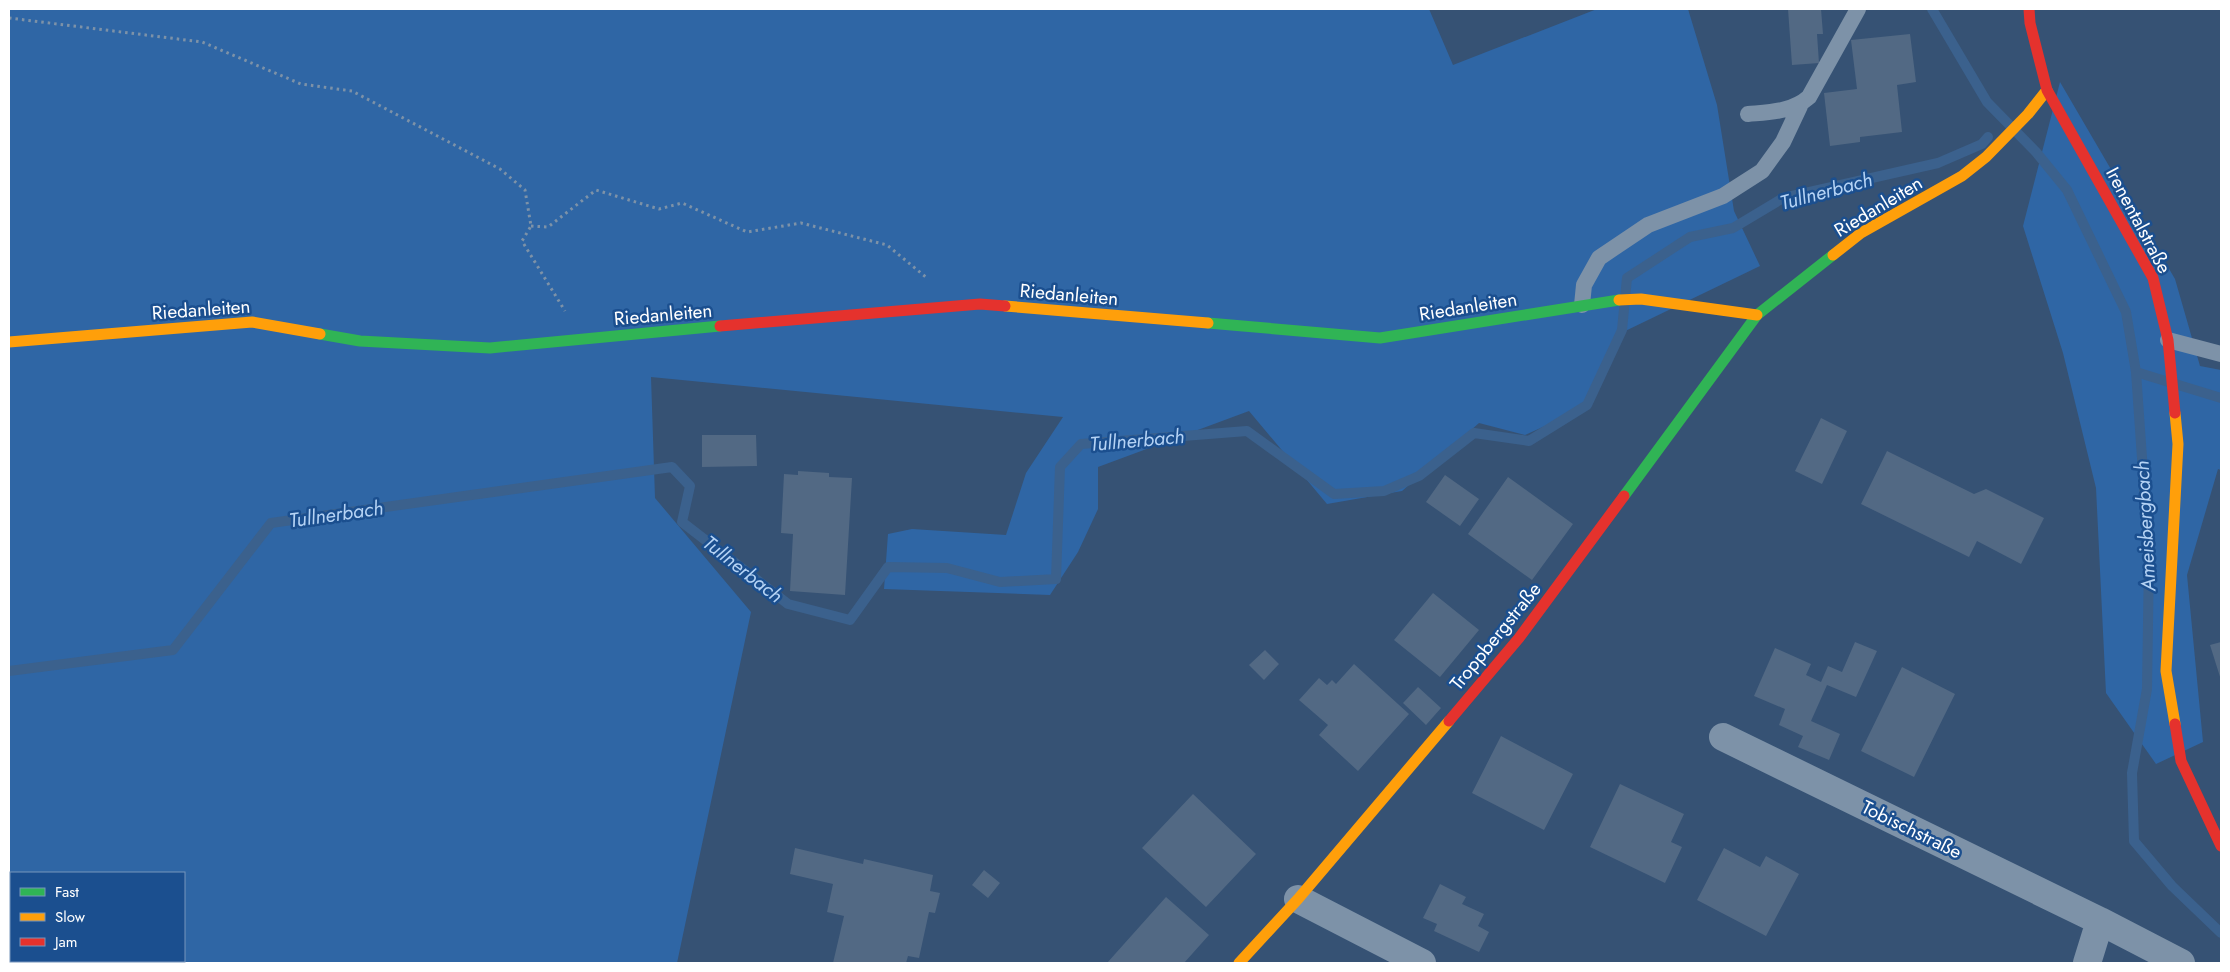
<svg xmlns="http://www.w3.org/2000/svg" width="2230" height="972" font-family="Jost,sans-serif">
<style>
.green{fill:#2f66a5;fill-rule:evenodd}
.lines{fill:none;stroke-linecap:round;stroke-linejoin:round}
.stream{stroke:#3b618d;stroke-width:10}
.building{fill:#526984}
.path{stroke:#7d92a8;stroke-width:3;stroke-dasharray:2.5 4;stroke-linecap:butt}
.lane{stroke:#7d92a8;stroke-width:16}
.street{stroke:#7d92a8;stroke-width:28}
.fast{stroke:#30b455;stroke-width:11}
.slow{stroke:#ff9f0a;stroke-width:11}
.jam{stroke:#e5322d;stroke-width:11}
.labels{text-anchor:middle;stroke-width:5;stroke-linejoin:round;paint-order:stroke}
.street-label{font-size:19px;fill:#fff;stroke:#1b4f8f}
.water-label{font-size:20px;font-style:italic;fill:#b5d3f5;stroke:#1b4f8f}
</style>
<rect width="100%" height="100%" fill="#365274"/>
<path class="green" d="M9,9H1429L1453,65L1597,9H1688L1717,105L1734,211L1760,266L1619,334L1585,408L1525,435L1479,423L1402,491L1327,504L1249,411L1098,467V509L1078,552L1050,595L884,589L888,534L912,529L1006,535L1026,473L1063,417L651,377L655,498L751,612L677,963H9ZM11,873H184V961H11Z
M2060,82L2175,279L2200,366L2221,370V470L2218,469L2187,575L2203,742L2156,764L2106,693L2096,488L2063,353L2023,226Z"/>
<g class="lines">
<path class="stream" d="M1932,9L1987,102L2036,152L2067,190L2126,312L2136,372L2149,558L2147,689L2132,773L2134,841L2172,886L2221,933
M2136,372L2221,398
M9,671L173,650L271,523L672,467L690,486L682,522L788,604L850,620L888,567L947,568L1000,582L1056,579L1060,467L1081,444L1247,431L1334,494L1384,491L1419,476L1474,433L1529,441L1587,405L1622,330L1627,278L1690,237L1733,228L1783,198L1938,163L1982,144L1988,137"/>
</g>
<path class="building" d="M1788,9H1821L1823,34H1817L1819,63L1792,65Z
M1910,34L1916,82L1897,85L1902,132L1860,137V142L1830,146L1824,93L1857,89L1851,40Z
M1821,418L1847,431L1822,484L1795,471Z
M702,435H756L757,466L702,467Z
M1887,451L1974,494L1986,489L2044,518L2021,564L1977,541L1969,557L1861,504Z
M798,471L829,473V477L852,478L845,595L790,591L793,534L781,533L784,474L798,475Z
M1445,475L1479,499L1460,526L1426,502Z
M1508,477L1573,524L1532,580L1468,534Z
M1433,593L1479,630L1440,677L1394,640Z
M1855,642L1877,651L1856,697L1827,685L1811,721L1840,734L1829,760L1798,747L1803,736L1779,725L1785,709L1754,696L1775,648L1811,664L1806,675L1821,682L1828,666L1842,672Z
M2221,642V680L2210,645Z
M1265,650L1279,664L1264,680L1249,665Z
M1354,664L1409,714L1358,771L1319,735L1328,725L1299,700L1319,678L1327,685L1332,680L1336,684Z
M1902,667L1955,694L1914,777L1861,751Z
M1418,687L1441,708L1426,725L1403,703Z
M1501,736L1573,774L1544,830L1472,793Z
M1620,784L1684,814L1671,842L1682,847L1665,883L1590,847Z
M1193,794L1256,854L1206,907L1142,848Z
M795,848L863,864L864,859L933,875L930,891L940,893L935,913L929,912L919,958L908,956L906,963H833L844,916L827,912L833,884L790,874Z
M1724,848L1760,867L1766,856L1799,874L1766,936L1697,900Z
M984,870L1000,883L988,898L972,885Z
M1440,884L1466,897L1462,904L1484,914L1478,926L1489,932L1479,952L1434,931L1437,924L1423,918Z
M1166,897L1209,935L1184,963H1107Z"/>
<g class="lines">
<path class="path" d="M9,18L202,42L301,84L352,91L500,169L525,190L531,226L522,241L565,311
M531,226L548,227L596,190L659,209L682,203L747,232L801,223L887,245L927,278"/>
<path class="lane" d="M1748,114C1770,112 1792,112 1809,97L1858,9
M1582,305L1584,285L1599,258L1648,225L1723,196L1762,171L1783,142L1800,106
M2168,340L2221,354"/>
<path class="street" d="M1723,737L2100,921
M1298,899L1422,963
M2087,963L2100,921L2181,963"/>
<path class="fast" d="M1208,323L1380,338L1619,300
M320,334L360,341L490,348L720,326
M1624,496L1757,315L1833,255"/>
<path class="slow" d="M1833,255L1861,233L1962,176L1986,157L2028,114L2047,90
M1619,300L1641,299L1757,315
M1005,306L1208,323
M9,342L252,322L320,334
M2175,724L2166,671L2178,444L2175,413
M1239,963L1298,899L1449,721"/>
<path class="jam" d="M2029,9L2030,23L2047,90L2153,278L2168,340L2175,413
M720,326L980,304L1005,306
M1449,721L1519,638L1624,496
M2175,724L2181,761L2221,846"/>
</g>
<g class="labels">
<g class="street-label">
<text transform="translate(1878 206) rotate(-31)" y="7">Riedanleiten</text>
<text transform="translate(2139 220) rotate(62)" y="7">Irenentalstraße</text>
<text transform="translate(1069 294) rotate(5)" y="7">Riedanleiten</text>
<text transform="translate(1468 306) rotate(-9)" y="7">Riedanleiten</text>
<text transform="translate(201 309) rotate(-4)" y="7">Riedanleiten</text>
<text transform="translate(663 314) rotate(-5)" y="7">Riedanleiten</text>
<text transform="translate(1495 636) rotate(-51)" y="7">Troppbergstraße</text>
<text transform="translate(1912 829) rotate(26)" y="7">Tobischstraße</text>
</g>
<g class="water-label">
<text transform="translate(1826 191) rotate(-15)" y="7">Tullnerbach</text>
<text transform="translate(1137 440) rotate(-5)" y="7">Tullnerbach</text>
<text transform="translate(336 514) rotate(-8)" y="7">Tullnerbach</text>
<text transform="translate(2145 526) rotate(-93)" y="7">Ameisbergbach</text>
<text transform="translate(743 569) rotate(38)" y="7">Tullnerbach</text>
</g>
</g>
<rect width="2230" height="972" fill="none" stroke="#ffffff" stroke-width="20"/>
<rect x="10" y="872" width="175" height="90" fill="#1b4f8f" stroke="#7695bc"/>
<rect x="20" y="888" width="25" height="8" fill="#30b455" stroke="#7695bc"/>
<text x="55" y="897" font-size="15" fill="#ffffff">Fast</text>
<rect x="20" y="913" width="25" height="8" fill="#ff9f0a" stroke="#7695bc"/>
<text x="55" y="922" font-size="15" fill="#ffffff">Slow</text>
<rect x="20" y="938" width="25" height="8" fill="#e5322d" stroke="#7695bc"/>
<text x="55" y="947" font-size="15" fill="#ffffff">Jam</text>
</svg>
